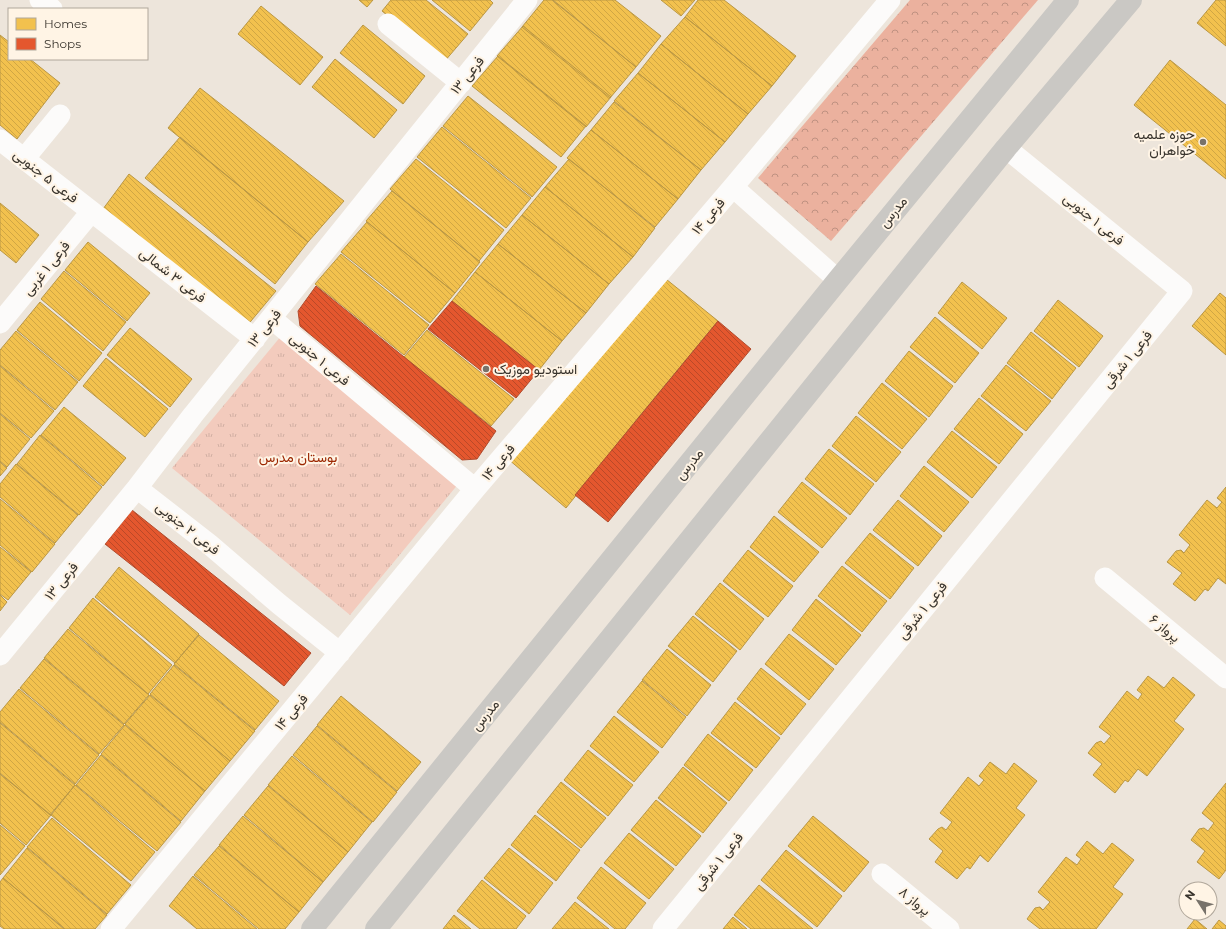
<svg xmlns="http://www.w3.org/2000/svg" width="1226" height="929" font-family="Montserrat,Vazirmatn,sans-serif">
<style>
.forest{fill:url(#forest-crowns)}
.park{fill:url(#park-tufts)}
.homes{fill:url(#homes-back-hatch);stroke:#ba9744}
.shops{fill:url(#shops-back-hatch);stroke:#b14c2e}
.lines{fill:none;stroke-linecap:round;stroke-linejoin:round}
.street{stroke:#fcfbfa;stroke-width:21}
.secondary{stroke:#cac8c4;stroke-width:22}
.poi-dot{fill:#78726a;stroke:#fff4e5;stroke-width:1.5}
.labels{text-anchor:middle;stroke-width:4;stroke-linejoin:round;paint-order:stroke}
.street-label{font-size:14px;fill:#39342d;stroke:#fff4e5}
.poi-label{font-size:14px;fill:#39342d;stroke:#fff4e5;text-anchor:end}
.park-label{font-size:14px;fill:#9c2600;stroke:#fff4e5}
</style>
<defs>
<pattern id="forest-crowns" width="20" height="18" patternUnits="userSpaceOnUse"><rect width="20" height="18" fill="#ebb19e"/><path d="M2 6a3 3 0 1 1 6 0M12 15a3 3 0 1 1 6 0" fill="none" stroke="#bf9181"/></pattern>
<pattern id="park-tufts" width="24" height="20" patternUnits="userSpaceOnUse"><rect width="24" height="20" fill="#f3cbbd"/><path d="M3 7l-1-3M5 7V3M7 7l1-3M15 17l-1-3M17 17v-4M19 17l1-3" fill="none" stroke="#d1afa3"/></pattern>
<pattern id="homes-back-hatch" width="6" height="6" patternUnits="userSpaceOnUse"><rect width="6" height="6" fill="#f2c14e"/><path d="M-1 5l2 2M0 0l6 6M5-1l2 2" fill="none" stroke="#d0a644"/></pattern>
<pattern id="shops-back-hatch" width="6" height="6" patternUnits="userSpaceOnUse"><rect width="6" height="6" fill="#e4572e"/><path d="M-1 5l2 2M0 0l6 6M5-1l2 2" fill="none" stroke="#ba4928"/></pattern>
</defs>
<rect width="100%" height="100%" fill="#ede5db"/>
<path class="forest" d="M910,0H1038L831,241L758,178Z"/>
<path class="park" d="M286,330L464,477L350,615L172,468Z"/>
<path class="homes" d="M359,0H373L367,7Z
M391,0H426L468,34L444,62L382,11Z
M432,0H490L493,3L470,31Z
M544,0H552L636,67L610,98L522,27Z
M553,0H615L661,36L636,67Z
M661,0H695L681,16Z
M698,0H724L796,56L772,86L685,17Z
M1216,0H1226V46L1197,23Z
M261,6L323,57L300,85L238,34Z
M685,17L772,86L748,114L661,44Z
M363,25L425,76L403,104L340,53Z
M523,26L611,97L586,127L497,56Z
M0,35L9,42V59H30L60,83L17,139L0,125Z
M661,44L748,114L725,142L638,73Z
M498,56L586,126L561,157L472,86Z
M335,59L397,110L374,138L312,87Z
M1170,60L1226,105V179L1134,105Z
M638,73L725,142L701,170L614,101Z
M200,88L344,201L308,242L168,128Z
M468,96L557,167L532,197L443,126Z
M614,102L701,170L678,199L591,130Z
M442,127L531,198L506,228L417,157Z
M591,130L678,199L655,227L567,158Z
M180,137L308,242L275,284L145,178Z
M416,159L504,230L479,261L390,189Z
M569,159L655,228L633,257L545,187Z
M129,174L276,291L246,327L100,213Z
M545,187L633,257L609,284L522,215Z
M392,191L480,262L455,293L366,221Z
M0,203L39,235L16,263L0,250Z
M522,215L609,284L586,313L498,244Z
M367,222L455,293L430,323L341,252Z
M88,242L150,293L127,321L65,270Z
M498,244L586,313L562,341L475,272Z
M341,254L429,325L404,355L315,284Z
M64,271L126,322L103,351L41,299Z
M475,272L562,341L539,370L452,301Z
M661,275L718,321L638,418L566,508L508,459Z
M962,282L1007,318L982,349L938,313Z
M1220,293L1226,298V355L1192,326Z
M1058,300L1103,336L1079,367L1034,331Z
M40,302L102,353L79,381L17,330Z
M935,317L979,353L955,383L910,347Z
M130,328L192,379L170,407L107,355Z
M427,330L514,399L491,426L404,357Z
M16,331L78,382L55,410L0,365V350Z
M1031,332L1076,368L1052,399L1007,363Z
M909,351L953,386L929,417L885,381Z
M106,358L168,409L145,437L83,386Z
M1006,365L1051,401L1026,431L981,396Z
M0,366L54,411L31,438L0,413Z
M882,383L927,419L902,449L858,413Z
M979,398L1023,434L999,464L954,429Z
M64,407L126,458L103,486L41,435Z
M0,414L30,439L7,467L0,461Z
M856,416L901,452L876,482L832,446Z
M952,431L997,467L972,498L927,462Z
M40,435L102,487L79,515L17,464Z
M829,449L874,484L850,515L805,479Z
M0,462L7,468L0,476Z
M16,464L78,515L55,543L0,497V484Z
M924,466L969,502L944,532L900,496Z
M802,482L847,518L822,548L778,512Z
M1226,487V584L1218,578L1208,591L1205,589L1195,601L1173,584L1182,573L1167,562L1176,551L1181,550L1184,553L1190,545L1179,535L1207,500L1217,508L1222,502L1217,498Z
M0,499L55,544L32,572L0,545Z
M898,500L942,536L918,566L873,530Z
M774,516L819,552L794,582L750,547Z
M870,533L914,568L890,599L845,563Z
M0,547L31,572L8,600L0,594Z
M748,550L793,586L768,617L723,581Z
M842,566L887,601L862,632L818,596Z
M119,567L199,634L175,663L95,597Z
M720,583L764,619L740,650L695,614Z
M0,595L7,602L0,611Z
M93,598L172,665L148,694L69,628Z
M816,599L861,635L836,665L792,630Z
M693,616L737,651L713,682L668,646Z
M68,629L149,695L124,724L44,658Z
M789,634L834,669L809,700L765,664Z
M199,635L279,701L255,730L174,664Z
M667,649L711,685L687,716L642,680Z
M44,659L124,725L99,754L20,688Z
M174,665L255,731L230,761L150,694Z
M761,668L806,704L781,735L737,699Z
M1148,676L1164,688L1173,677L1195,695L1174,721L1184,729L1147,776L1138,769L1128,782L1125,780L1115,793L1093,775L1102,764L1088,753L1096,743L1101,741L1104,744L1111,736L1099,727L1127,691L1138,700L1142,694L1137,690Z
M642,681L686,717L662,748L617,712Z
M19,689L99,755L75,784L0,722V712Z
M150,695L230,761L205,791L125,724Z
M341,696L421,762L397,791L317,725Z
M735,702L780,738L756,768L711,733Z
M614,716L659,752L634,782L590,746Z
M0,723L75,785L50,815L0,773Z
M125,725L205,791L181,821L101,754Z
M317,726L397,792L373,822L293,755Z
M708,734L753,770L729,801L684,765Z
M588,750L633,785L608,816L564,780Z
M101,755L181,822L157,851L76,785Z
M292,756L372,822L348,852L268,785Z
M990,762L1006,774L1014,763L1037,781L1016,808L1025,815L988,862L980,855L970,869L967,867L957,879L935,862L943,851L929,839L938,829L942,827L946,830L952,822L940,813L968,777L979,786L984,780L979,776Z
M683,767L727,803L703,833L658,798Z
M0,774L51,815L26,845L0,823Z
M561,782L606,818L581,848L537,812Z
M1226,783V870L1219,879L1197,862L1205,851L1191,840L1199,829L1204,828L1208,831L1214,823L1202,813Z
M75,785L155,852L131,881L51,815Z
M268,786L348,852L323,882L244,815Z
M656,800L701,836L676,866L631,830Z
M535,815L580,850L556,881L511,845Z
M243,816L323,882L299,912L219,845Z
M813,816L869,862L844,892L788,846Z
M52,818L131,885L107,914L27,847Z
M0,825L25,846L0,875Z
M629,833L674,869L649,899L604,863Z
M1087,841L1103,854L1112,843L1134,860L1113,887L1123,894L1096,929H1040L1027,919L1035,908L1040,907L1043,910L1050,902L1038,892L1066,857L1077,865L1081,859L1076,855Z
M219,846L299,912L285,929H259L194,875Z
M27,848L107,915L95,929H65L3,878Z
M509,848L553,883L529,914L484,878Z
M786,850L842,896L817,927L761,880Z
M601,867L646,903L625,929H615L577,898Z
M193,876L257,929H197L169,906Z
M3,878L64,929H4L0,926V882Z
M482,880L526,916L516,929H480L457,911Z
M759,885L813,929H751L734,915Z
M575,902L609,929H552Z
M454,915L471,929H443Z
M733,917L747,929H723Z
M1195,919L1207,929H1187Z
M1219,920L1226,926V929H1212Z"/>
<path class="shops" d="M316,286L496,431L477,459L462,460L300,326L298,311Z
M452,301L539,370L516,398L428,329Z
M718,321L751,349L608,522L575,495Z
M132,510L311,653L284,686L105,544Z"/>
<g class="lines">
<path class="street" d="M40,0L52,9
M388,24L461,83
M0,140L255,339
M24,159L60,115
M733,187L838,280
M271,318L475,489
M0,323L91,212
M137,488L209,544L279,604L340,653
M1105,578L1226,678
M0,655L137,488L193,415L527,0
M882,874L949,929
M111,929L475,489L733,187L890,0
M663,929L1182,291L1006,148"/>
<path class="secondary" d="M312,929L838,280L1068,0
M376,929L1006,148L1131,0"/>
</g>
<g class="poi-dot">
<circle cx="1203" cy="142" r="4"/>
<circle cx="486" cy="369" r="4"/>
</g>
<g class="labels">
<g class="street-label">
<text transform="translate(467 75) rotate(-51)" y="5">فرعی ۱۳</text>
<text transform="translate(46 176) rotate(38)" y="5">فرعی ۵ جنوبی</text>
<text transform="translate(893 212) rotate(-51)" y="5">مدرس</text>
<text transform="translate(708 216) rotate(-50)" y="5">فرعی ۱۴</text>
<text transform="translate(1094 219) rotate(39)" y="5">فرعی ۱ جنوبی</text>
<text transform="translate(46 268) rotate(-51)" y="5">فرعی ۱ غربی</text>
<text transform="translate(173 275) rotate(38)" y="5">فرعی ۳ شمالی</text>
<text transform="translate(264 328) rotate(-51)" y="5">فرعی ۱۳</text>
<text transform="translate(320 359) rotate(40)" y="5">فرعی ۱ جنوبی</text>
<text transform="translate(1127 359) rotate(-51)" y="5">فرعی ۱ شرقی</text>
<text transform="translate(498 462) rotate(-50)" y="5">فرعی ۱۴</text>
<text transform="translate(689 464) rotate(-51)" y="5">مدرس</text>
<text transform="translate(188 528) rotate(38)" y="5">فرعی ۲ جنوبی</text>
<text transform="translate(61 581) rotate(-51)" y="5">فرعی ۱۳</text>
<text transform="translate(922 610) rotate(-51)" y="5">فرعی ۱ شرقی</text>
<text transform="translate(1165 628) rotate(40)" y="5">پرواز ۶</text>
<text transform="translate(291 712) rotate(-50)" y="5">فرعی ۱۴</text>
<text transform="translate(485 715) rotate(-51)" y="5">مدرس</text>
<text transform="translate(718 861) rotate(-51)" y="5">فرعی ۱ شرقی</text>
<text transform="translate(915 901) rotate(40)" y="5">پرواز ۸</text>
</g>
<g class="poi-label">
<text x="1195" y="139">حوزه علمیه<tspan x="1195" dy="16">خواهران</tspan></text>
<text x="494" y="374" text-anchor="start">استودیو موزیک</text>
</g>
<g class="park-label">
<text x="298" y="462">بوستان مدرس</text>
</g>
</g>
<rect x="8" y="8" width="140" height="52" fill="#fff4e5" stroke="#b0a79b"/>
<rect x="16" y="18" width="20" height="12" fill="#f2c14e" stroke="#b0a79b"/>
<text x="44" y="28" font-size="12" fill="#39342d">Homes</text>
<rect x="16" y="38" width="20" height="12" fill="#e4572e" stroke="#b0a79b"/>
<text x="44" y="48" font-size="12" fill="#39342d">Shops</text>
<g transform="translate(1198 901) rotate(306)"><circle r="19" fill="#fff4e5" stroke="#b0a79b"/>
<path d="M0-3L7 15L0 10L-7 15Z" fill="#78726a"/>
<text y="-6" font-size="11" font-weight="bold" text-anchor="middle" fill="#39342d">N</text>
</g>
</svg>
